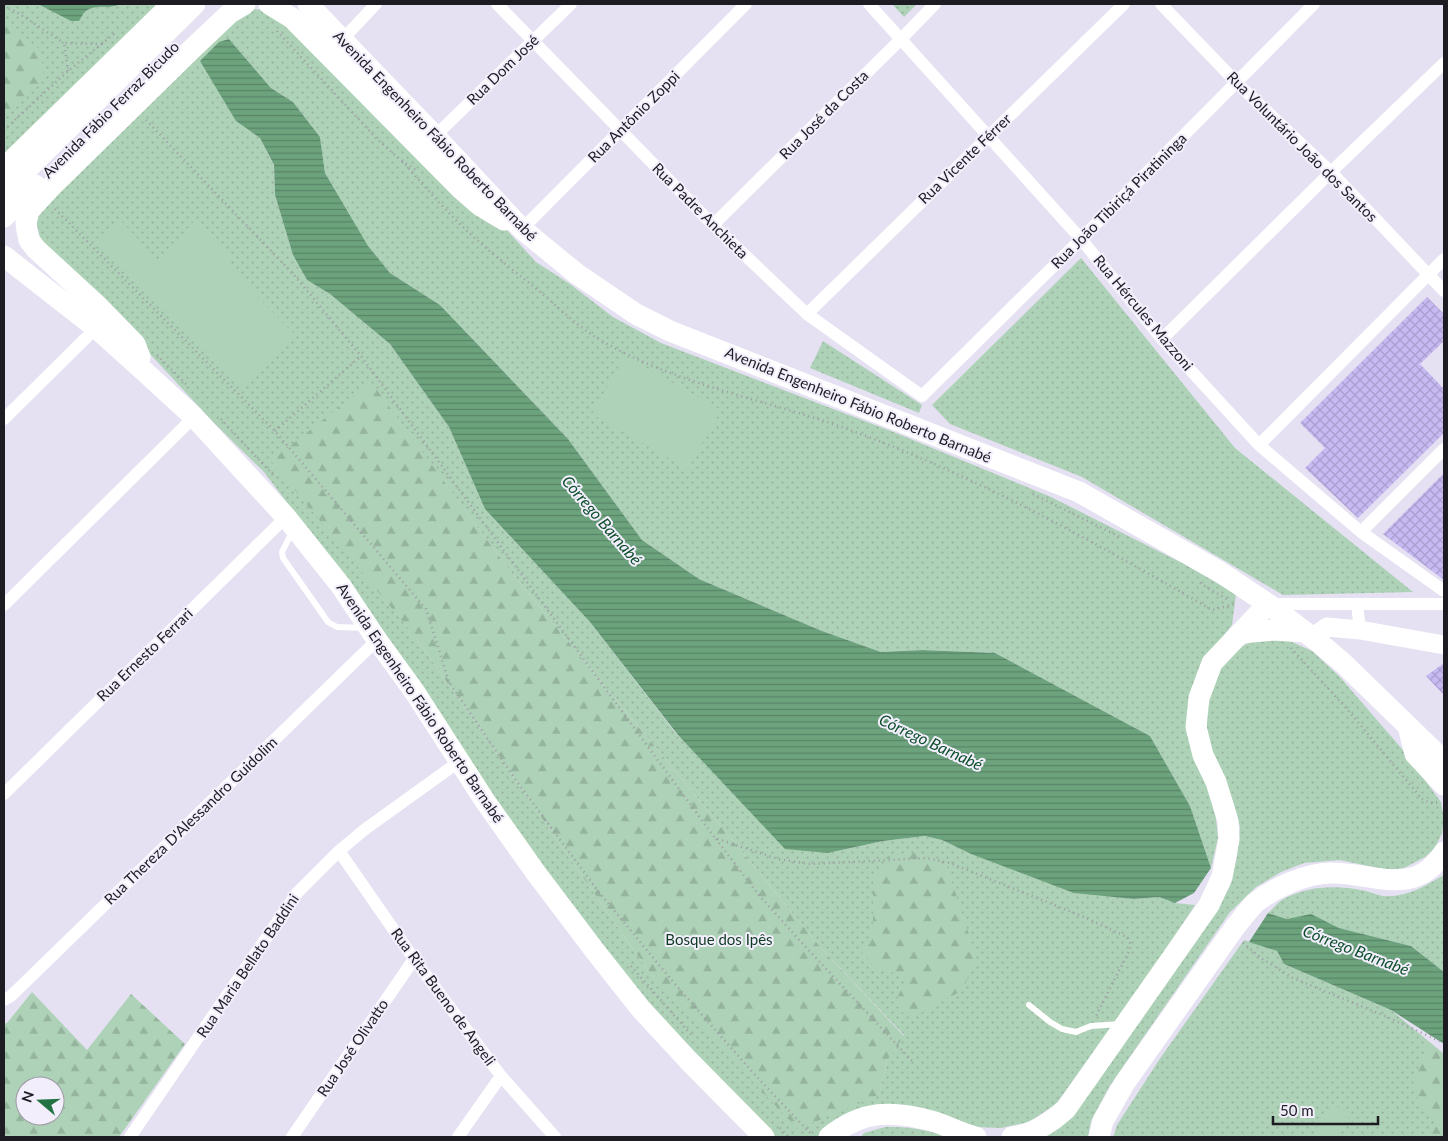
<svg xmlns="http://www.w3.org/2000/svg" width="1448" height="1141" font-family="Lato,sans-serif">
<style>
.green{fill:url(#green-dots);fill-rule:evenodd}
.forest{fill:url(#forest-firs);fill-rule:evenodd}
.pitch{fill:#aed2b7}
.water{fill:url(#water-rules)}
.building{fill:url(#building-cross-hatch)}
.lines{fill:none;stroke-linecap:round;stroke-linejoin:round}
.path{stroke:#9c99a6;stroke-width:2.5;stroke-dasharray:1 4;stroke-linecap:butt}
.service{stroke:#fff;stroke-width:6}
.minor{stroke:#fff;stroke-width:12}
.secondary{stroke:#fff;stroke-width:19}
.primary{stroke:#fff;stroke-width:21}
.labels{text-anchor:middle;stroke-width:4;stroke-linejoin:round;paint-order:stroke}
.street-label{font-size:15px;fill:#1e1c23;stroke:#f2eefc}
.park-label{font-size:15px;fill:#0f3b21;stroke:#f2eefc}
.water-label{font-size:16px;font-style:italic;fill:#0d4f2a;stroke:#f2eefc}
</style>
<defs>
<pattern id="green-dots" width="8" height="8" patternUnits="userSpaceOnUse" patternTransform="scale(1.25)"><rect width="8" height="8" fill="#aed2b7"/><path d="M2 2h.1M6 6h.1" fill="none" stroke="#95b49d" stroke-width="1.8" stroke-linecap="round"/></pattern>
<pattern id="forest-firs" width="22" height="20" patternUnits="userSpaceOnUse" patternTransform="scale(1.25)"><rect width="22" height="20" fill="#aed2b7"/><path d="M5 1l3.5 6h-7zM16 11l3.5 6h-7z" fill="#95b49d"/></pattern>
<pattern id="water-rules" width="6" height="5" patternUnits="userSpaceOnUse" patternTransform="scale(1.25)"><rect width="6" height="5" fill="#6ca37d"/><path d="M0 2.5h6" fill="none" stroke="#588466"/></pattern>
<pattern id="building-cross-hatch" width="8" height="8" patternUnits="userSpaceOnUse" patternTransform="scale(1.25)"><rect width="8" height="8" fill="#c7b9f2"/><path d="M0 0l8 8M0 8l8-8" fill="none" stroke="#aa9ecf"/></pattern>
</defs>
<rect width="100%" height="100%" fill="#e5e1f2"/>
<path class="green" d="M4,4H166L4,163Z
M892,4H917L904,17Z
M254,9L263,10L275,16L504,227L536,262L570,284L613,317L661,343L896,433L1051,497L1184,564L1236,594L1232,625L1205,660L1191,691L1209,789L1215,810L1218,838L1211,868L1190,806L1150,736L995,653L922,650L881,652L822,631L699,579L642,540L568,439L440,305L390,273L368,247L325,173L320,137L293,102L271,88L229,39L236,121L260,138L274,166L275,195L293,255L307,280L330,294L390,344L449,427L485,509L590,622L678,736L828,853L883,841L925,836L942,840L971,854L1110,896L1134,899L1159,897L1175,903L1195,905L1146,979L1056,1104L1029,1122L1001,1128L977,1127L939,1113L830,1127L818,1137H776L661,1017L539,868L382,629L264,472L213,422L125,327L41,241L36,221L37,210L245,11ZM371,383L510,571L822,949L904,1035L887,1061L879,1095L654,979L416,638Z
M1081,258L1235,448L1413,592L1283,595L1082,477L950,424L932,405Z
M823,341L922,405L919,413L810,368Z
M1262,637L1283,638L1312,651L1339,676L1402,749L1441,802L1444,819L1442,833L1435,848L1425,857L1404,868L1387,870L1340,860L1304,863L1281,872L1256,887L1230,912L1109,1087L1091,1121L1088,1137H1043L1060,1128L1078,1109L1210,920L1230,886L1237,857L1240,827L1232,798L1207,738V699L1218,672L1240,647Z
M1444,875V972L1411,946L1339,928L1311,915L1287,919L1268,913C1273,909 1277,903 1282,900C1306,886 1335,885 1361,890C1369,891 1376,895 1383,896C1406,898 1425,886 1444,875Z
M1244,940L1277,951L1284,964L1391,1010L1444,1054V1137H1113L1117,1125L1159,1060Z
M885,1127C906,1127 926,1128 945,1137H861L864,1133Z"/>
<path class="forest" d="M4,24L41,50L44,80L4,116Z
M371,382L510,571L822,949L904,1036L887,1061L879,1095L798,1129L654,979L416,638L271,461Z
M920,853L947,867L976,956L963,990L911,1018L899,1010L898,996L907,978L897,973L878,970L861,951L873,929V879L890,854Z
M32,992L87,1050L131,994L185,1044L119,1137H4V1024L7,1023ZM25,1086H55V1116H25Z
M1428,1042L1444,1054V1137H1429L1436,1125L1411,1088Z"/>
<path class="pitch" d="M119,219L159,261L196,219L230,252L231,269L294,334L243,388L94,242Z
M625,356L721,410L688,469L592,414Z
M1332,1104L1350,1115L1336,1137H1311Z"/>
<path class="water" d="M38,4H120C110,10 96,3 86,11C83,13 81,18 79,21H71Z
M229,39L271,88L293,102L320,137L325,173L368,246L390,273L440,305L568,439L642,540L699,579L822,631L881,652L922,650L995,653L1150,736L1190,806L1211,868L1194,893L1175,903L1159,897L1134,899L1074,893L971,854L942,840L925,836L883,841L828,853L785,849L678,735L590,622L485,509L449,427L390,344L330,294L307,280L293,255L275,195L274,165L260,138L236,121L200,61L219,42Z
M1268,913L1287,919L1311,914L1339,928L1411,946L1444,972V1044L1391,1010L1284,964L1277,951L1249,942Z"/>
<path class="building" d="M1427,297L1444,314V341L1420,364L1444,389V433L1358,518L1305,468L1325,448L1300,423Z
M1444,473V580L1383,534Z
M1444,663V695L1426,676Z"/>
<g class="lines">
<path class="path" d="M4,7L15,11L64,43
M277,31L376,138L397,157L416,170
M68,71L64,43L102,44
M146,120L294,275L361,356L715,838L778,859L810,864L926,858L950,863L1084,917L1127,937L1130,943V949L1096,1016
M4,130L68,71L114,34
M402,161C422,183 441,206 463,227C486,250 514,270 539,291C558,307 576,325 597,338C678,387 772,400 858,433C982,479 1098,544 1212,610L1236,604
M55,209L275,431L426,609L449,682L515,779L598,891L674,983L756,1076L811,1134V1136
M157,355L189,387
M221,419L275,477
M275,431L361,356
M1033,494L1122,538
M1200,583L1230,601
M1291,648L1347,709L1422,799L1430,803L1441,802
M716,839L758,894L802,943L912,1061
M1243,943L1261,958L1293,978L1385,1016L1444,1043
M631,966L693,1037
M780,1128L789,1137"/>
<path class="service" d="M292,532L282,552L283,558L328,622L337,627L364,628
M1029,1005L1050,1022L1062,1029L1076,1032L1091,1026L1121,1024"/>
<path class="minor" d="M497,4L713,225L807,314L922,396L1081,239L1314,4
M869,4L1081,239L1162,339L1259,445L1361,532L1444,591
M1161,4L1237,83L1331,172L1444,291
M342,40L376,4
M435,136L571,4
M713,225L902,38L935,4
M522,229L746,4
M807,314L1124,4
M1162,339L1331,172L1444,63
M4,419L96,328
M1259,445L1444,259
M1361,532L1444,449
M1269,604H1444
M1357,604L1360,630
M4,605L194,417
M4,794L286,517
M339,851L414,959L501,1076L555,1137
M4,1000L11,996L377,640
M130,1137L297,893L339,851L364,830L460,761
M292,1137L414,959
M458,1137L501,1076"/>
<path class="secondary" d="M1317,641L1320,632L1327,627L1360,630L1444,645"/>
<path class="primary" d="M269,4L292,18L462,190L479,205L504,220
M308,4L435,136L522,229L577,274L636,314L670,331L1079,492L1220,572L1268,604L1317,641L1343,663L1444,761
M4,168L172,4
M4,192L195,4
M4,217L35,185
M4,256L96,328L145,372L194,417L286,517L341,586L377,640L414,691L485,801L536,873L595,951L640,1008L688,1060L764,1137
M140,357L135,344L98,306L36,249L29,240L27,231L26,223L29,211L52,186L192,49L230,13L245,4
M1242,633L1273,630L1305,632
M1408,726L1415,754L1444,785
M829,1137C862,1110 892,1110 932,1121C947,1125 961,1134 976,1137
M1012,1137C1034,1134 1050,1123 1066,1109L1209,905L1222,877L1229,839L1228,821L1216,782L1203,755L1196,727L1199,698L1212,663L1268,604
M1099,1137L1103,1121L1124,1084L1235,927C1242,919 1248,910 1255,903C1275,887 1307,873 1332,873C1375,873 1415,898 1444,852"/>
</g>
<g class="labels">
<g class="street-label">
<text transform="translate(503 70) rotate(-44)" y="5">Rua Dom José</text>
<text transform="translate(111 110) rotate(-45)" y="5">Avenida Fábio Ferraz Bicudo</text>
<text transform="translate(824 115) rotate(-45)" y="5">Rua José da Costa</text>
<text transform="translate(634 117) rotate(-45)" y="5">Rua Antônio Zoppi</text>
<text transform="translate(435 136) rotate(46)" y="5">Avenida Engenheiro Fábio Roberto Barnabé</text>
<text transform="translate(1302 147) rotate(45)" y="5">Rua Voluntário João dos Santos</text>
<text transform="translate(965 159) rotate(-44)" y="5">Rua Vicente Férrer</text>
<text transform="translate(1119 201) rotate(-45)" y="5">Rua João Tibiriçá Piratininga</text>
<text transform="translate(700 211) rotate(45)" y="5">Rua Padre Anchieta</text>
<text transform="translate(1143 313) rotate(50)" y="5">Rua Hércules Mazzoni</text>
<text transform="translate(858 405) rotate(22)" y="5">Avenida Engenheiro Fábio Roberto Barnabé</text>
<text transform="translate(145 655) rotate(-44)" y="5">Rua Ernesto Ferrari</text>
<text transform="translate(420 703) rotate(56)" y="5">Avenida Engenheiro Fábio Roberto Barnabé</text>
<text transform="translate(191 821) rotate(-44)" y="5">Rua Thereza D'Alessandro Guidolim</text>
<text transform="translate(248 966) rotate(-56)" y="5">Rua Maria Bellato Baddini</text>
<text transform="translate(443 997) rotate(54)" y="5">Rua Rita Bueno de Angeli</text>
<text transform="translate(353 1048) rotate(-56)" y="5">Rua José Olivatto</text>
</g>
<g class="park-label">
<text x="719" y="945">Bosque dos Ipês</text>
</g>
<g class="water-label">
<text transform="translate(602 520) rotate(49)" y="6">Córrego Barnabé</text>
<text transform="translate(931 742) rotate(25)" y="6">Córrego Barnabé</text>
<text transform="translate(1356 950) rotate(21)" y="6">Córrego Barnabé</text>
</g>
</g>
<rect width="1448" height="1141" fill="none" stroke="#1e1c23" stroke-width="10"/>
<g transform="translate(40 1101) rotate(289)"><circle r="24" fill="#f2eefc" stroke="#9d9aa5"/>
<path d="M0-4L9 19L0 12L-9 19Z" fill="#227243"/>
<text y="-8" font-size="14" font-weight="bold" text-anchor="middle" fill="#1e1c23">N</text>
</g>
<path d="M1273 1116v8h105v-8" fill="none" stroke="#1e1c23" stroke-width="2.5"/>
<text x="1280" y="1116" font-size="15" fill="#1e1c23" stroke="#f2eefc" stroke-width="4" paint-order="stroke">50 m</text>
</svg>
